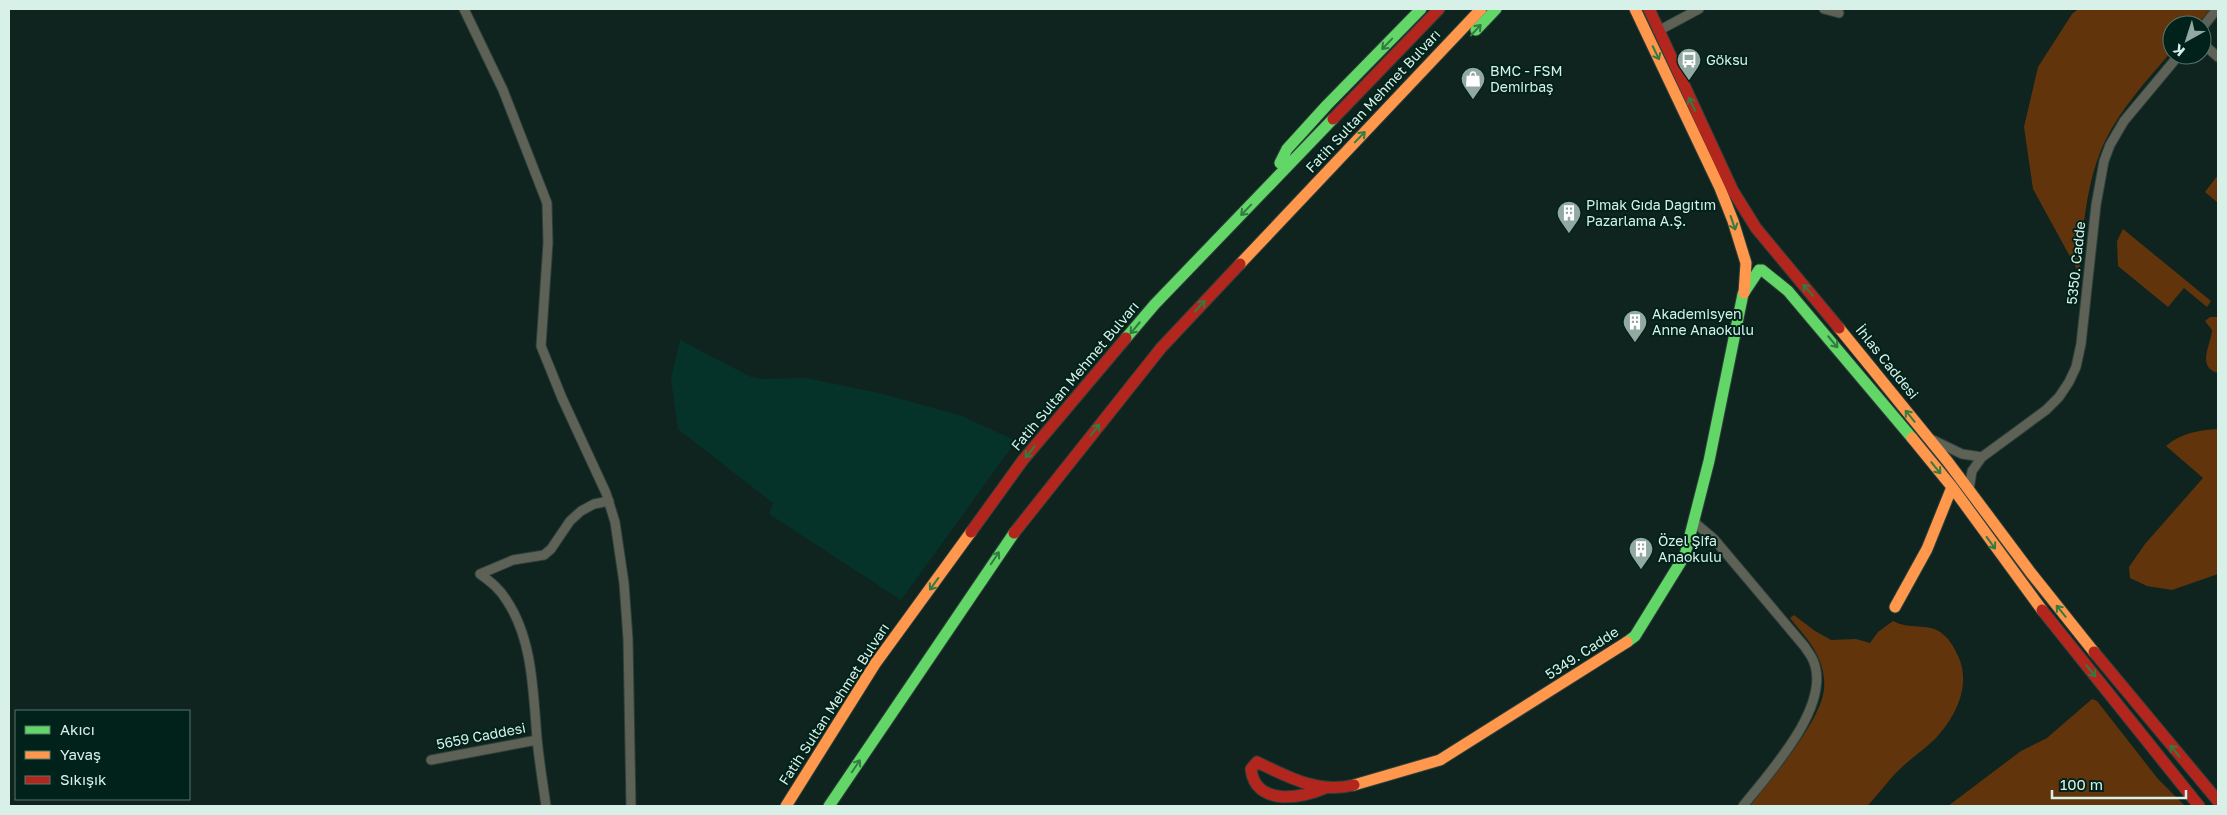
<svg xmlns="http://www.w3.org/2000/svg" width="2227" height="815" font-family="'Golos Text',sans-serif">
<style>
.built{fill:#063329}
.green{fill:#62340c}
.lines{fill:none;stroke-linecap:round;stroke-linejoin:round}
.street-casing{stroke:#2d3f3a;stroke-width:11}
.fast-casing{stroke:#2d3f3a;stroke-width:13}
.slow-casing{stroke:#2d3f3a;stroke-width:13}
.jam-casing{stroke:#2d3f3a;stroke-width:13}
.street{stroke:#5d6156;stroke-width:9}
.fast{stroke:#63d668;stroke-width:11}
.slow{stroke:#ff974d;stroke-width:11}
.jam{stroke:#b3261e;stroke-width:11}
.oneway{stroke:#327c41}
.labels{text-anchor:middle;stroke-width:4;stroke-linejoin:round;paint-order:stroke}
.poi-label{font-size:14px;fill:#d8f1e8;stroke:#00221a;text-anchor:start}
.street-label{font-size:14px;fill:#d8f1e8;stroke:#00221a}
</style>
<rect width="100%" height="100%" fill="#0f241f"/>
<path class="built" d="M680,340L751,377L762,379L806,378L879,393L962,416L1016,441L901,600L769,514L773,503L678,429L671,379Z"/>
<path class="green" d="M2078,9H2211L2196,25H2172V51C2148,79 2121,108 2105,141C2086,181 2083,229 2079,273L2033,189L2024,127L2038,67L2072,14Z
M2218,175V203L2205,192Z
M2123,229L2211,301L2207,307L2184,288L2168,307L2118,266L2117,241Z
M2210,317H2218V373C2196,367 2211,345 2212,330L2205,321Z
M2218,429V574L2172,590L2147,586L2130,578L2129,567L2145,544L2203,478L2166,446C2181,433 2199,430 2218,429Z
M1794,615L1815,631L1831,640L1856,639L1870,643L1878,632L1893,621C1909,630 1928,623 1940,632C1949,638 1954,647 1958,656C1972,685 1955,718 1935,739C1924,750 1911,758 1900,769C1888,780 1879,794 1867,806H1750C1770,780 1821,722 1824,689C1825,679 1823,668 1819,659C1813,643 1800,631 1790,618Z
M2092,699L2097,701L2158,779L2185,806H1948L2021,751L2047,738Z"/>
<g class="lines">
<defs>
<path id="street" d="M464,9L503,90L547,203L548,243L541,346L562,398L606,493L615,522L624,583L628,639L631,806
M1824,9L1839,13
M2202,28L2217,9
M1658,31L1699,9
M2202,43L2218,57
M1933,440L1962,454L1982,457
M1969,490L1972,471L1982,457L2046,410L2059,397L2069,382L2076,367L2081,344L2096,205L2104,161L2110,145L2124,121L2179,55
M1694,522L1714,539L1805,647C1807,651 1811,655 1813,660C1833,705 1769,773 1743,806
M431,760L537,740
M546,806C543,784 539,761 537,738C533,693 533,640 507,601C500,589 491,582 480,574L513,560L544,555L551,549L570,521L581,511L594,504L609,501"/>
<path id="fast" d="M1476,30L1496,9
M1280,163L1287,149L1327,105L1421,9
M1762,270L1788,291L1912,438
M1126,338L1155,304L1333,119
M1627,642L1635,636L1685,555L1709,461L1743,294L1759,270
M829,806L1014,533"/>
<path id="slow" d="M1635,9L1720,188L1733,221L1746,263L1744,293
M1240,264L1481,9
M1839,328L1948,462L2031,573L2094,652
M1912,438L1952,487L2042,610
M1895,607L1927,549L1952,487
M1354,785L1440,760L1627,642
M786,806L875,664L971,532"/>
<path id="jam" d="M1649,9L1733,191L1756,228L1839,328
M1333,119L1439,9
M971,532L1023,460L1126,338
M1014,533L1161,348L1240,264
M2042,610L2199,806
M2094,652L2218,801
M1325,788C1301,799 1255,806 1251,769L1257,762C1288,777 1318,794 1354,785"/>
</defs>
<use href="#street" class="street-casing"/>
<use href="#fast" class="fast-casing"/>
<use href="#slow" class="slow-casing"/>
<use href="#jam" class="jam-casing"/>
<use href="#street" class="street"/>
<use href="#fast" class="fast"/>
<use href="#slow" class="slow"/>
<use href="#jam" class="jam"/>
</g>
<defs><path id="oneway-shaft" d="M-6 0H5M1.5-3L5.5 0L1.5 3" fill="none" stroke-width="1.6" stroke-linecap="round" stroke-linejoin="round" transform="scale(1.25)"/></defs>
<g class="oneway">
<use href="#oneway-shaft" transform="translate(1476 30) rotate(-47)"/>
<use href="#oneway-shaft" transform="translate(1387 44) rotate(134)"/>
<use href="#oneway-shaft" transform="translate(1656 53) rotate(64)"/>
<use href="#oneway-shaft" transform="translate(1692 104) rotate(-116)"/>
<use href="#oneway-shaft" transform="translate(1360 137) rotate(-46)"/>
<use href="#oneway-shaft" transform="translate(1246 210) rotate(134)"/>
<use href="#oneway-shaft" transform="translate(1733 223) rotate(71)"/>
<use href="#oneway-shaft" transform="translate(1808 290) rotate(-131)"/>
<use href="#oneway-shaft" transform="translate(1200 306) rotate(-47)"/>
<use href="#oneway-shaft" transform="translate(1135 328) rotate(130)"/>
<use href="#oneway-shaft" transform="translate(1833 342) rotate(50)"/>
<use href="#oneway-shaft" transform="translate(1910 416) rotate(-129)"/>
<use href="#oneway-shaft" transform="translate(1095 430) rotate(-52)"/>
<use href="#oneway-shaft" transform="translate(1030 452) rotate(130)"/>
<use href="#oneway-shaft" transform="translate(1936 468) rotate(51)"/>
<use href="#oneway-shaft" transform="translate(1991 543) rotate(54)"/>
<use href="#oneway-shaft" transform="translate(995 558) rotate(-56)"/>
<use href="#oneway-shaft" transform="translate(934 584) rotate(126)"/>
<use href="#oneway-shaft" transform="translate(2061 611) rotate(-129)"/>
<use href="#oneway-shaft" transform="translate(2091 671) rotate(51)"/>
<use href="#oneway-shaft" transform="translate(2175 751) rotate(-129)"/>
<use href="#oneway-shaft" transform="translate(856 766) rotate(-56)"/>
</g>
<defs>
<symbol id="bus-pin" viewBox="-11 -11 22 30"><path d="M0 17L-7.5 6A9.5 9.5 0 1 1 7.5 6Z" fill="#92a9a2" stroke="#00221a"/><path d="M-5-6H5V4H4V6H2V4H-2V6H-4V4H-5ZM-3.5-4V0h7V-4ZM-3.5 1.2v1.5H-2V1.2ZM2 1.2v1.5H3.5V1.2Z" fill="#fff"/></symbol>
<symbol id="shop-pin" viewBox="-11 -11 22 30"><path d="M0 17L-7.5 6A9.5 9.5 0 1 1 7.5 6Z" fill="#92a9a2" stroke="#00221a"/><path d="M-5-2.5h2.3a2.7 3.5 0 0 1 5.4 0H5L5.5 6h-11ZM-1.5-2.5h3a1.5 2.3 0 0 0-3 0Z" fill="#fff"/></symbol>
<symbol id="building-pin" viewBox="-11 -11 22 30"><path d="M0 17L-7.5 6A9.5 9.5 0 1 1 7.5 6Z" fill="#92a9a2" stroke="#00221a"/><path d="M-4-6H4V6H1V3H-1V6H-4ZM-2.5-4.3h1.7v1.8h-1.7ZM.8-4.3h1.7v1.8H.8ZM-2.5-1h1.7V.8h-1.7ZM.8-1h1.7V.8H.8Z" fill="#fff"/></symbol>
</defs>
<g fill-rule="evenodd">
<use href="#bus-pin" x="1675" y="46" width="28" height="38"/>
<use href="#shop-pin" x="1459" y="65" width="28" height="38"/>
<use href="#building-pin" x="1555" y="199" width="28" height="38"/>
<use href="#building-pin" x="1621" y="308" width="28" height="38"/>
<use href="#building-pin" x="1627" y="535" width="28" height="38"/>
</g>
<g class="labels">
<g class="poi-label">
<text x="1706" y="65">Göksu</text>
<text x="1490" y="76">BMC - FSM<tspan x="1490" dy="16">Demirbaş</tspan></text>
<text x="1586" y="210">Pimak Gıda Dağıtım<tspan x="1586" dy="16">Pazarlama A.Ş.</tspan></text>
<text x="1652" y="319">Akademisyen<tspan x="1652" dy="16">Anne Anaokulu</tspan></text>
<text x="1658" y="546">Özel Şifa<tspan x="1658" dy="16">Anaokulu</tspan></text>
</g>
<g class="street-label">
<text transform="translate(1373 101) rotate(-47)" y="5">Fatih Sultan Mehmet Bulvarı</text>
<text transform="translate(2076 263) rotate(-84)" y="5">5350. Cadde</text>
<text transform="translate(1887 362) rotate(51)" y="5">İhlas Caddesi</text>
<text transform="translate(1075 376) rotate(-50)" y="5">Fatih Sultan Mehmet Bulvarı</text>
<text transform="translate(1582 653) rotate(-33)" y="5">5349. Cadde</text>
<text transform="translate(834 704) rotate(-57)" y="5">Fatih Sultan Mehmet Bulvarı</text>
<text transform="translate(481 736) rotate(-11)" y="5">5659 Caddesi</text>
</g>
</g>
<rect width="2227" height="815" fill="none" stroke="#d8f1e8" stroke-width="20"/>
<rect x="15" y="710" width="175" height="90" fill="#00221a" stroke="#56756c"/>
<rect x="25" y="726" width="25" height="8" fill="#63d668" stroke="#56756c"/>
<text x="60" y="735" font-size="15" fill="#d8f1e8">Akıcı</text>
<rect x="25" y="751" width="25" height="8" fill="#ff974d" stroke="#56756c"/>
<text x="60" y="760" font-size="15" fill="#d8f1e8">Yavaş</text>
<rect x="25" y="776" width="25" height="8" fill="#b3261e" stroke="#56756c"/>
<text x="60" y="785" font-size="15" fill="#d8f1e8">Sıkışık</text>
<g transform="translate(2187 40) rotate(219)"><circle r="24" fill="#00221a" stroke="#56756c"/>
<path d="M0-4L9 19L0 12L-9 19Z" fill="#92a9a2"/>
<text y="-8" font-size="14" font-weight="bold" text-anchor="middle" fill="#d8f1e8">K</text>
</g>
<path d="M2052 790v8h134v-8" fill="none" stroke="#d8f1e8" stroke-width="2.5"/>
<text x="2060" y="790" font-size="15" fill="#d8f1e8" stroke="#00221a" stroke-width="4" paint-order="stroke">100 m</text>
</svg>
